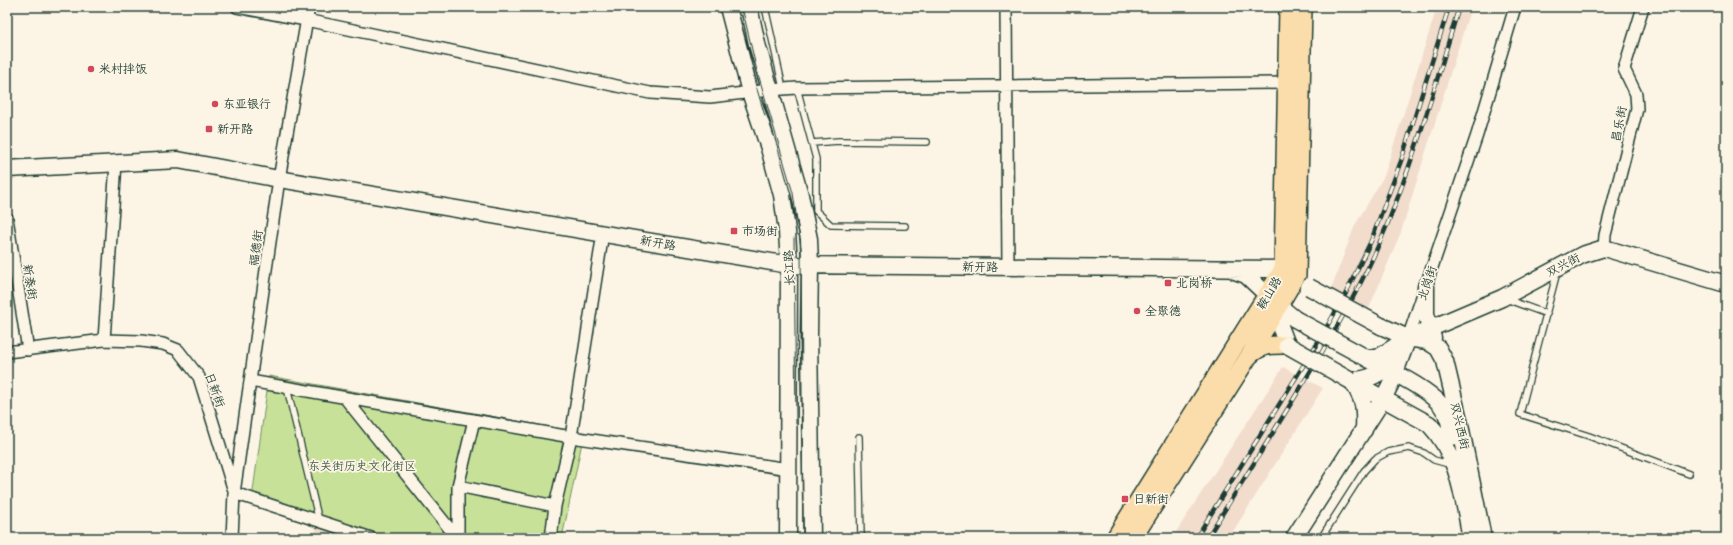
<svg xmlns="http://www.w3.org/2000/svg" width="1733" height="545" font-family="'Playpen Sans','LXGW WenKai TC',sans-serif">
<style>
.built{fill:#f2ddcd}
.green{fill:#c8e198;stroke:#748f66}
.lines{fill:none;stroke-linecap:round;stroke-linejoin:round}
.lane-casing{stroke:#1f3d34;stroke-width:8}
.street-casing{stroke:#1f3d34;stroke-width:14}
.secondary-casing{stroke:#1f3d34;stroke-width:19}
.primary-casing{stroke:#1f3d34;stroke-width:20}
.lane{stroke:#fcf5e5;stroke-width:5.5}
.street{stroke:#fcf5e5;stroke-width:11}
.secondary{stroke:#fcf5e5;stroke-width:16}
.primary{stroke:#fbddab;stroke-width:17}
.tram{stroke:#1f3d34;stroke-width:1}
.rail-casing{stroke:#1f3d34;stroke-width:4.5}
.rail{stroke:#fcf5e5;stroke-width:3;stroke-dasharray:9;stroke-linecap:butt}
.secondary-bridge-casing{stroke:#1f3d34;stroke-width:19;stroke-linecap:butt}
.secondary-bridge{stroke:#fcf5e5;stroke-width:16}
.poi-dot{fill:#d1495b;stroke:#fcf5e5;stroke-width:1.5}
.labels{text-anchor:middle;stroke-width:3.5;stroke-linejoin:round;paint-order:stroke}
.poi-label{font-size:12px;fill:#1f3d34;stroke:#fcf5e5;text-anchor:start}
.street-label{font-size:12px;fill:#1f3d34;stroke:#fcf5e5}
.park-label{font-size:12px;fill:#415e48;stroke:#fcf5e5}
</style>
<rect width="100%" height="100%" fill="#fcf5e5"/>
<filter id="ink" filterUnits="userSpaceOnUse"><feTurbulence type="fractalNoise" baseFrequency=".025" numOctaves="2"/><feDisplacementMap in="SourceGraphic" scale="8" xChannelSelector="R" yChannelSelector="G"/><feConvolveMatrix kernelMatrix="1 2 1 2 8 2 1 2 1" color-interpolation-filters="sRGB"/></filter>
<g filter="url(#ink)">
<path class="built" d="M1437,7H1471L1401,232L1368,311L1330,291L1355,225L1384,176Z
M1283,367L1323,388L1229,538H1172Z
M316,527L349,538H315Z"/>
<path class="green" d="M269,376L584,433L562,538H349L251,505Z"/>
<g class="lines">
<defs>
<path id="lane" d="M765,7L783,88
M797,88L816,159V211L831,225L905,226
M812,143L839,141L927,142
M1557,272L1520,414L1589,436L1689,474
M1506,299L1547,314
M287,388L319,521
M859,437L861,538
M1321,538L1364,471L1375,459L1388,452L1409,448L1424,453L1434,460L1452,465"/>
<path id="street" d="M237,7L306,20L650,93L710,97L770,90L797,88L1287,83
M1006,7L1008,267
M7,218L28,350
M1604,248L1605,235L1637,109L1636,94L1624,69L1643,7
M1408,338L1477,135L1515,7
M104,340L116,163
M7,352L104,340L141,341L163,344L178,350L199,377L233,488
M250,381L571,437L789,469
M345,398L457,538
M458,486L555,506
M234,493L371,538
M232,538L234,493L279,179L309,7
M458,538V486L474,420
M551,538L555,506L571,437L603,233"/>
<path id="secondary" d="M728,7L750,92L769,148L782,195L787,231L789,265L788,538
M749,7L757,44L800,195L809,239L810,265L809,335L812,538
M7,169L178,160L279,179L789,265L1283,269L1294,274
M1235,271L1246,275L1279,306L1295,319
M1426,286V314L1433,338
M1279,306L1280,326L1287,345
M1381,326L1408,338L1427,341L1438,348L1445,361L1459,420L1483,538
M1365,357C1386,369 1427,388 1441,405C1448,414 1451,427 1452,437
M1368,358H1378L1408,338L1502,298L1582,255L1604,248L1726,284
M1351,381L1429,424C1459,455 1463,498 1471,538
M1351,381C1368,379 1381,375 1391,363
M1352,381C1364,400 1365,407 1364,430
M1294,538L1383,399L1391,383L1408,338"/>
<path id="primary" d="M1249,356L1297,275L1303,7
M1115,538L1283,269L1288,7
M1133,538L1249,356C1263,344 1269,345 1287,345"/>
</defs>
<use href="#lane" class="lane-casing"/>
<use href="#street" class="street-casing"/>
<use href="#secondary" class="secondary-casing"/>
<use href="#primary" class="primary-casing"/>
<use href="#lane" class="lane"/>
<use href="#street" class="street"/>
<use href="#secondary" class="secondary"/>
<use href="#primary" class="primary"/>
<path class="tram" d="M742,7L756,67L793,193L801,248L803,538
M753,76L765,116
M794,238L796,424"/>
<defs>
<path id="rail" d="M1196,538L1318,342L1345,295L1371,241L1401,161L1449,7
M1207,538C1236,492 1265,446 1293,400C1324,349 1355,299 1379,244C1412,168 1435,86 1459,7"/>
</defs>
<use href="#rail" class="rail-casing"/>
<use href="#rail" class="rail"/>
<defs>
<path id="secondary-bridge" d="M1309,287L1381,326
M1295,319L1363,356
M1287,345L1351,381"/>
</defs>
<use href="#secondary-bridge" class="secondary-bridge-casing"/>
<use href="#secondary-bridge" class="secondary-bridge"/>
</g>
</g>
<g class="poi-dot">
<circle cx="91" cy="69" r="4"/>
<circle cx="215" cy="104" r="4"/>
<rect x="205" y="125" width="8" height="8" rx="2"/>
<rect x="730" y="227" width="8" height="8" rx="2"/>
<rect x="1164" y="279" width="8" height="8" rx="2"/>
<circle cx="1137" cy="311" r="4"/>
<rect x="1121" y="495" width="8" height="8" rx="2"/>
</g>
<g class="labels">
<g class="poi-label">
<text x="99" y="73">米村拌饭</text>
<text x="223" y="108">东亚银行</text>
<text x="217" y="133">新开路</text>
<text x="742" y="235">市场街</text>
<text x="1176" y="287">北岗桥</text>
<text x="1145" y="315">全聚德</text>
<text x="1133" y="503">日新街</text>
</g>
<g class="street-label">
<text transform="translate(1619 124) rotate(-79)" y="4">昌乐街</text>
<text transform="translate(658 243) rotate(10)" y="4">新开路</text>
<text transform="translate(256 248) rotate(-82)" y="4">福德街</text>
<text transform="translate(1563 265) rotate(-28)" y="4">双兴街</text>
<text transform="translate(980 267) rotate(1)" y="4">新开路</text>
<text transform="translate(789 268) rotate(-92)" y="4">长江路</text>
<text transform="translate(30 282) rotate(81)" y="4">新泰街</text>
<text transform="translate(1427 283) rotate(-71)" y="4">北岗街</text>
<text transform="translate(1269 293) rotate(-59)" y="4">鞍山路</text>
<text transform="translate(215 390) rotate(70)" y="4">日新街</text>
<text transform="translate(1460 426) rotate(77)" y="4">双兴西街</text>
</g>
<g class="park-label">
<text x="362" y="470">东关街历史文化街区</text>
</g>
</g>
<rect width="1733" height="545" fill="none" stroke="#fcf5e5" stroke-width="24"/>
<rect x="12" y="12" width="1709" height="521" fill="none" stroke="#1f3d34" stroke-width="1.5" filter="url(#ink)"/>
</svg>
